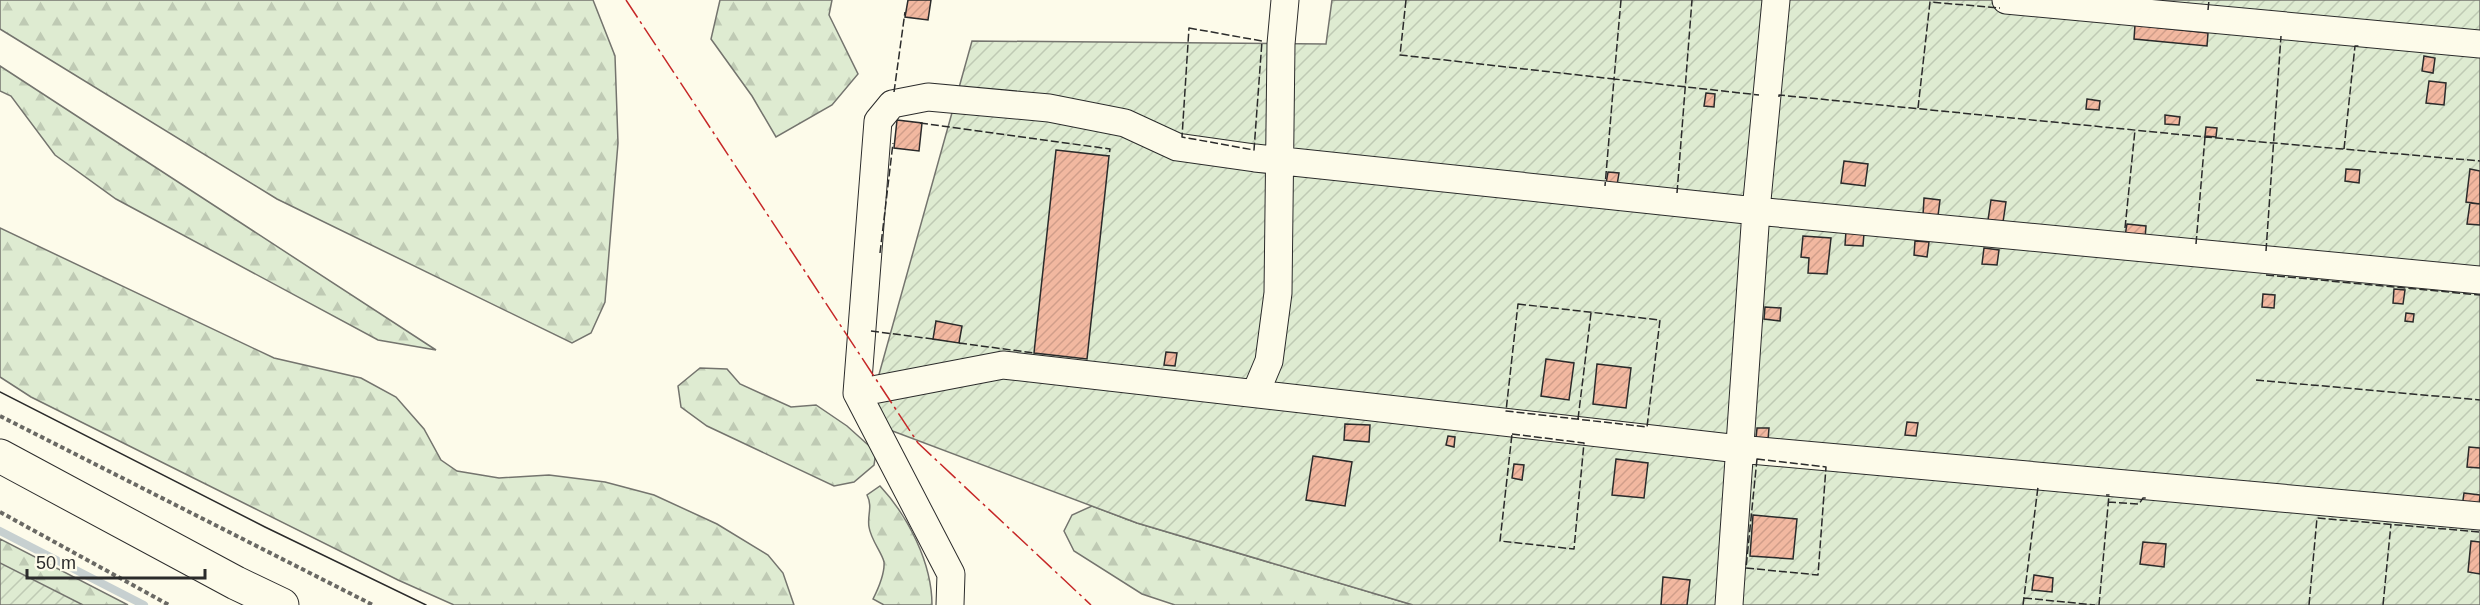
<svg xmlns="http://www.w3.org/2000/svg" width="2480" height="605" font-family="Helvetica,sans-serif">
<style>
.forest{fill:url(#forest-firs);stroke:#74746e;stroke-width:1.5}
.garden{fill:url(#garden-furrows);stroke:#74746e;stroke-width:1.5}
.lines{fill:none;stroke-linecap:round;stroke-linejoin:round}
.stream{stroke:#c7d0d0;stroke-width:8}
.building{fill:url(#building-hatch);stroke:#2b2b2b;stroke-width:1.5}
.minor-casing{stroke:#2b2b2b;stroke-width:29}
.major-casing{stroke:#2b2b2b;stroke-width:35}
.path{stroke:#6a6964;stroke-width:4;stroke-dasharray:4.5 3;stroke-linecap:butt}
.minor{stroke:#fdfbea;stroke-width:27}
.major{stroke:#fdfbea;stroke-width:33}
.tram{stroke:#2b2b2b;stroke-width:1.5}
.fence{stroke:#2b2b2b;stroke-width:1.5;stroke-dasharray:8 3;stroke-linecap:butt}
.power{stroke:#c62828;stroke-width:1.5;stroke-dasharray:21 4.5 3 4.5;stroke-linecap:butt}
</style>
<defs>
<pattern id="forest-firs" width="22" height="20" patternUnits="userSpaceOnUse" patternTransform="scale(1.5)"><rect width="22" height="20" fill="#deebd1"/><path d="M5 1l3.5 6h-7zM16 11l3.5 6h-7z" fill="#bfcab4"/></pattern>
<pattern id="garden-furrows" width="10" height="10" patternUnits="userSpaceOnUse" patternTransform="scale(1.5)"><rect width="10" height="10" fill="#deebd1"/><path d="M-1 1l2-2M0 10L10 0M9 11l2-2" fill="none" stroke="#bfcab4"/></pattern>
<pattern id="building-hatch" width="6" height="6" patternUnits="userSpaceOnUse" patternTransform="scale(1.5)"><rect width="6" height="6" fill="#f2b8a0"/><path d="M-1 1l2-2M0 6l6-6M5 7l2-2" fill="none" stroke="#d09e8a"/></pattern>
</defs>
<rect width="100%" height="100%" fill="#fdfbea"/>
<path class="forest" d="M0,0H593L615,56L618,143L605,302L591,333L572,343L277,199L0,29Z
M720,0H832L829,15L858,74L832,105L776,137L752,96L711,39Z
M0,66L436,350L378,340L116,199L55,155L11,96L0,91Z
M0,228L274,358L361,378L396,397L424,429L441,460L457,471L499,478L549,475L605,482L654,495L717,524L768,555L783,573L794,605H454L398,580L31,397L0,377Z
M700,368L727,369L740,384L791,407L816,405L847,426L876,452L874,465L854,482L834,486L707,426L681,407L678,386Z
M880,486C908,516 932,563 932,605H884L873,599C878,589 885,574 884,562C882,553 871,540 869,527C867,515 873,507 867,495Z
M1092,506L1137,523L1413,605H1175L1142,594L1074,551L1064,531L1072,515Z
M0,539L128,605H0Z"/>
<path class="garden" d="M1332,0H2480V605H1413L1137,523L866,421L972,41L1326,44Z
M0,563L83,605H0Z"/>
<g class="lines">
<path class="stream" d="M0,531L144,605"/>
</g>
<path class="building" d="M908,0H931L928,20L905,17Z
M2135,25L2208,33L2207,46L2134,39Z
M2424,56L2435,58L2433,73L2422,71Z
M2429,81L2446,83L2444,105L2426,103Z
M1706,93L1715,94L1714,107L1704,106Z
M2087,99L2100,101L2099,110L2086,109Z
M2165,115L2180,117L2179,125L2165,124Z
M897,120L922,123L919,151L894,148Z
M2206,127L2217,128L2216,137L2205,136Z
M1056,150L1109,156L1087,359L1034,353Z
M1844,161L1868,164L1865,186L1841,183Z
M2346,169L2360,170L2359,183L2345,181Z
M2470,169L2480,171V204L2466,202Z
M1608,172L1619,173L1617,185L1606,184Z
M1924,198L1940,200L1938,216L1923,215Z
M1991,200L2006,202L2003,222L1988,220Z
M2470,203L2480,204V225L2467,224Z
M2127,224L2146,226L2145,239L2125,236Z
M1846,231L1864,233L1863,246L1845,245Z
M1803,236L1831,238L1827,274L1808,273L1809,258L1801,257Z
M1915,241L1929,242L1927,257L1914,255Z
M1984,248L1999,250L1997,265L1982,264Z
M2394,289L2405,290L2403,304L2393,303Z
M2263,294L2275,295L2274,308L2262,307Z
M1765,307L1781,308L1780,321L1764,319Z
M2406,313L2414,314L2413,322L2405,321Z
M936,321L962,326L959,343L933,339Z
M1166,352L1177,353L1175,366L1164,365Z
M1546,359L1574,363L1569,400L1541,396Z
M1597,364L1631,368L1626,408L1593,404Z
M1907,422L1918,423L1916,436L1905,435Z
M1345,424L1370,425L1369,442L1344,440Z
M1757,428H1769L1768,440L1756,439Z
M1448,436L1455,437L1454,447L1446,445Z
M2469,447L2480,448V468L2467,467Z
M1313,456L1352,462L1345,506L1306,500Z
M1616,459L1648,463L1644,498L1612,495Z
M1514,464L1524,465L1522,480L1512,478Z
M2464,493L2480,495L2479,509L2462,507Z
M1753,515L1797,519L1793,559L1750,556Z
M2471,541L2480,542V574L2468,572Z
M2143,542L2166,544L2164,567L2140,564Z
M2034,575L2053,578L2052,592L2032,590Z
M1663,577L1690,580L1687,605H1661Z"/>
<g class="lines">
<defs>
<path id="minor" d="M2006,0L2480,44
M1256,392L1269,361L1278,293L1281,44L1285,0
M857,393L878,121L892,104L928,97L1049,108L1125,123L1177,147L1255,158L1756,211L2480,280
M950,605L951,574L857,393L1003,365L1739,449L2480,516
M1729,605L1756,211L1776,0"/>
<path id="major" d="M0,456L236,583L282,605"/>
</defs>
<use href="#minor" class="minor-casing"/>
<use href="#major" class="major-casing"/>
<path class="path" d="M0,416L373,605
M0,512L169,605"/>
<use href="#minor" class="minor"/>
<use href="#major" class="major"/>
<path class="tram" d="M0,392L265,527L426,605"/>
<path class="fence" d="M1406,0L1400,55L1614,79L1605,186
M1621,0L1614,79L1759,95
M2208,10L2209,0
M1189,28L1262,41L1254,150L1182,137Z
M894,92L905,12
M1779,97V95L2205,137L2480,161
M1918,108L1930,2L2000,8
M920,123L1110,149L1109,156
M2344,149L2355,46H2359
M1677,193L1692,0
M2125,228L2135,130
M2196,244L2205,137
M2266,251L2281,36
M880,253L893,143
M2266,275L2480,295
M1518,304L1660,320L1647,427L1506,411Z
M871,331L933,339
M959,343L1034,353
M2256,380L2480,400
M1578,419L1591,313
M1512,434L1584,443L1574,549L1500,541Z
M1757,459L1826,467L1818,575L1746,568Z
M2108,502L2139,504L2143,498H2147
M2024,598L2095,605
M2023,605L2038,487
M2099,605L2109,495H2106
M2309,605L2317,518L2480,532
M2383,605L2391,524"/>
<path class="power" d="M626,0L918,443L1091,605"/>
</g>
<path d="M27 569v9h178v-9" fill="none" stroke="#2b2b2b" stroke-width="3"/>
<text x="36" y="569" font-size="18" fill="#2b2b2b" stroke="#fdfbea" stroke-width="4.5" paint-order="stroke">50 m</text>
</svg>
